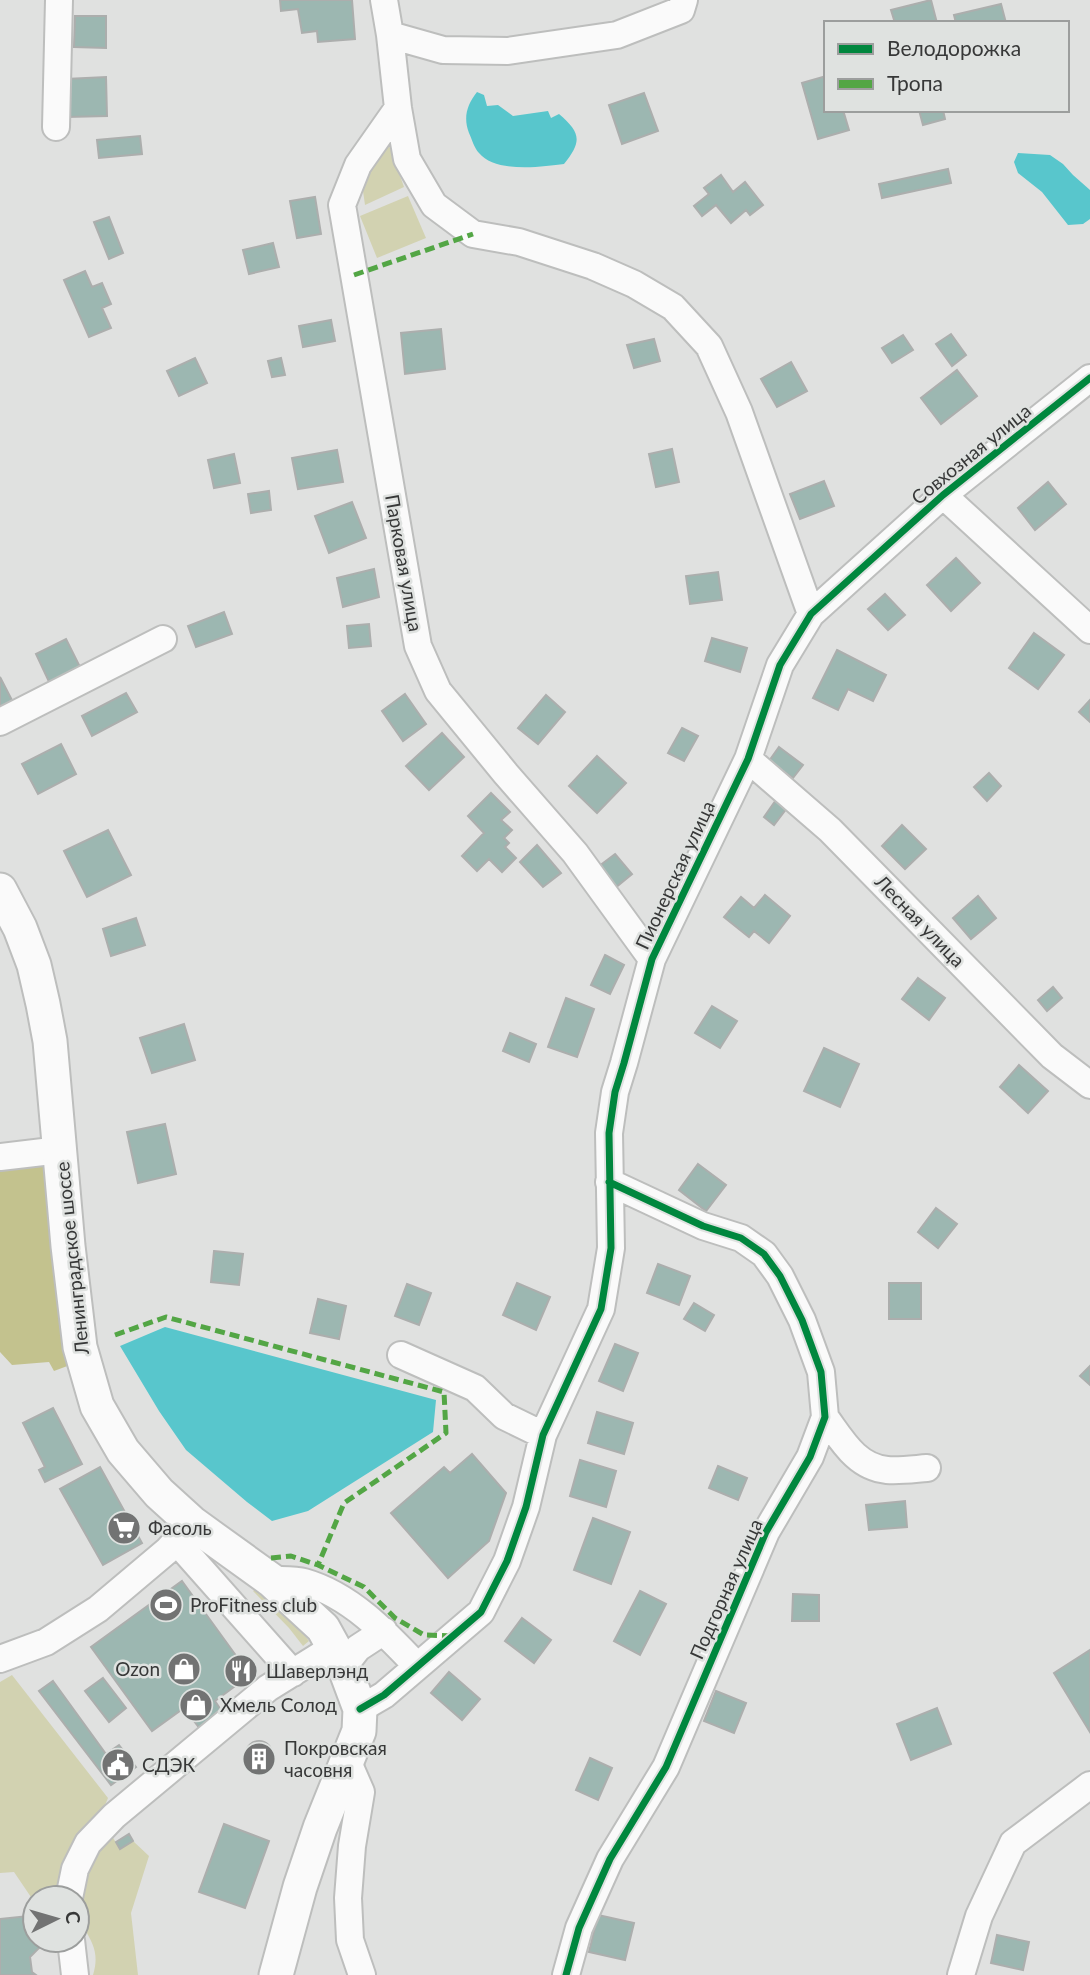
<svg xmlns="http://www.w3.org/2000/svg" width="1090" height="1975" font-family="Lato,sans-serif">
<style>
.green{fill:#d2d2b1}
.forest{fill:#c3c28e}
.water{fill:#58c6cc}
.building{fill:#9cb7b1;stroke:#acaead;stroke-width:2}
.lines{fill:none;stroke-linecap:round;stroke-linejoin:round}
.minor-casing{stroke:#bdbebd;stroke-width:30}
.major-casing{stroke:#bdbebd;stroke-width:37}
.minor{stroke:#fafafa;stroke-width:26}
.major{stroke:#fafafa;stroke-width:33}
.quiet{stroke:#53a645;stroke-width:5;stroke-dasharray:10 5;stroke-linecap:butt}
.cycleway-casing{stroke:#dfe2e0;stroke-width:11}
.cycleway{stroke:#00873e;stroke-width:7}
.labels{text-anchor:middle;stroke-width:5;stroke-linejoin:round;paint-order:stroke}
.street-label{font-size:19px;fill:#373838;stroke:#dfe2e0}
.poi-label{font-size:19px;fill:#373838;stroke:#dfe2e0;text-anchor:start}
</style>
<rect width="100%" height="100%" fill="#e0e1e0"/>
<path class="green" d="M389,145L404,187L365,205L362,184Z
M408,196L426,238L377,258L360,216Z
M260,1586L287,1613L309,1641L303,1646L289,1628L253,1591Z
M12,1675L108,1798L100,1817L120,1849L133,1841L149,1856L131,1913L138,1975H93C99,1955 94,1945 84,1928L77,1926V1898H35V1903L14,1872L0,1873V1682Z"/>
<path class="forest" d="M45,1163L70,1365L54,1371L49,1362L12,1365L0,1352V1171Z"/>
<path class="water" d="M477,92L484,95L487,106L498,105L513,116L548,111L551,118L559,114C580,132 583,141 564,164C541,167 495,173 479,153C474,148 472,139 469,133C463,117 467,105 477,92Z
M1018,153L1050,155L1063,164L1073,175L1090,190V219L1083,224L1068,225L1042,192L1018,173L1014,162Z
M165,1327L436,1400L433,1432L308,1511L272,1521L247,1502L186,1450L159,1411L120,1346Z"/>
<path class="building" d="M280,0H352L355,39L318,42L317,31L302,33L298,9L281,11Z
M931,0L937,23H895L891,10Z
M1001,4L1006,23H956L954,15Z
M75,16H106V48L74,47Z
M826,76V110H843L849,130L818,139L802,83Z
M106,77L107,116L67,117L66,79Z
M644,93L658,131L622,144L609,105Z
M919,110H943L945,119L923,125Z
M140,136L142,154L99,158L97,140Z
M948,169L951,183L882,198L879,184Z
M721,175L733,192L745,182L763,205L750,215L746,210L731,223L716,205L702,216L694,206L709,194L704,188Z
M315,197L321,234L297,238L290,201Z
M109,217L123,253L109,259L94,222Z
M273,243L279,267L249,274L243,250Z
M85,271L92,287L102,283L111,304L102,308L111,328L89,337L64,280Z
M331,320L335,341L303,347L299,326Z
M441,329L445,369L405,374L401,333Z
M951,334L966,355L952,366L936,344Z
M903,335L913,350L892,363L882,348Z
M654,339L660,361L634,368L627,345Z
M195,358L207,383L179,396L167,371Z
M281,358L285,375L272,377L268,361Z
M791,362L807,391L777,407L761,379Z
M957,370L977,396L941,424L921,398Z
M672,449L679,482L656,487L649,454Z
M337,450L343,482L298,489L292,458Z
M234,454L240,483L214,488L208,460Z
M824,481L834,506L800,519L790,494Z
M1048,482L1066,504L1035,530L1018,508Z
M269,491L271,510L251,513L248,494Z
M352,502L366,538L329,553L315,516Z
M956,558L980,583L951,611L927,585Z
M374,569L379,597L343,607L337,578Z
M718,572L722,600L690,604L686,576Z
M885,594L905,615L888,630L868,609Z
M224,612L232,634L196,647L188,626Z
M369,624L371,646L349,648L347,626Z
M1034,633L1064,655L1038,689L1009,668Z
M712,638L747,648L740,672L705,661Z
M66,639L82,671L51,686L36,654Z
M837,650L886,675L873,701L848,689L838,710L813,698Z
M0,677L15,706L0,714Z
M126,693L137,712L92,736L82,716Z
M405,694L426,724L403,741L382,711Z
M546,695L565,712L538,744L518,728Z
M1090,700V722L1079,712Z
M682,728L698,736L684,761L668,753Z
M442,733L464,757L429,790L406,766Z
M61,744L76,774L38,794L22,764Z
M779,747L803,765L793,778L769,761Z
M597,756L626,783L597,813L569,786Z
M989,773L1001,786L987,801L974,787Z
M491,793L510,812L501,820L512,830L504,838L509,843L505,847L516,858L502,872L489,859L477,871L462,856L484,833L468,816Z
M776,800L787,808L774,825L764,817Z
M902,825L926,849L905,869L882,846Z
M108,830L131,875L87,897L64,851Z
M537,845L561,873L543,887L520,862Z
M615,854L632,874L615,888L598,867Z
M765,895L790,916L769,943L754,931L749,937L724,917L741,897L754,908Z
M978,896L996,918L971,939L953,918Z
M136,918L145,945L111,956L103,929Z
M605,955L624,965L610,994L591,985Z
M918,978L945,998L929,1020L902,999Z
M1053,987L1062,998L1047,1011L1038,1000Z
M566,998L594,1009L577,1057L548,1047Z
M712,1006L737,1021L720,1048L695,1033Z
M184,1024L195,1060L152,1073L140,1038Z
M510,1033L536,1044L529,1062L503,1051Z
M824,1048L859,1064L840,1107L804,1091Z
M1019,1065L1048,1091L1028,1113L1000,1087Z
M165,1124L176,1174L138,1183L127,1132Z
M698,1164L726,1185L706,1211L679,1190Z
M936,1208L957,1224L938,1248L918,1232Z
M214,1251L243,1254L239,1285L211,1282Z
M658,1264L690,1276L679,1305L647,1293Z
M517,1283L550,1297L536,1330L503,1315Z
M889,1283H921V1319H889Z
M407,1284L431,1293L419,1325L395,1316Z
M318,1299L346,1306L339,1339L310,1333Z
M694,1303L714,1315L705,1331L684,1319Z
M615,1344L638,1353L623,1391L599,1381Z
M1090,1366V1385L1080,1376Z
M53,1408L82,1464L45,1482L39,1470L45,1467L23,1423Z
M597,1412L633,1423L624,1454L588,1443Z
M472,1454L506,1493L489,1541L448,1578L391,1513L444,1467L450,1473Z
M580,1460L616,1471L606,1507L570,1496Z
M718,1466L747,1478L738,1500L709,1488Z
M100,1467L142,1543L103,1565L60,1489Z
M905,1501L907,1527L869,1530L866,1505Z
M593,1518L630,1532L611,1584L574,1570Z
M182,1581L250,1675L215,1701L223,1713L200,1729L184,1708L152,1731L91,1647Z
M640,1591L666,1604L640,1655L614,1641Z
M793,1594L819,1595V1621H792Z
M522,1618L551,1640L534,1663L505,1641Z
M1090,1650V1732L1054,1673Z
M449,1672L480,1699L462,1720L431,1693Z
M103,1678L126,1708L109,1722L85,1691Z
M53,1681L106,1754L119,1745L136,1767L111,1785L39,1691Z
M716,1691L746,1703L734,1733L704,1721Z
M937,1708L951,1744L911,1760L897,1724Z
M246 1754a13 13 0 1 1 26 0a13 13 0 1 1-26 0Z
M590,1758L612,1768L598,1800L576,1790Z
M224,1824L269,1841L245,1908L199,1892Z
M129,1834L133,1841L120,1849L116,1842Z
M598,1915L634,1923L625,1960L589,1952Z
M28,1916L30,1939L41,1946L30,1957L32,1972L36,1975H0V1919Z
M997,1935L1029,1942L1023,1970L991,1963Z"/>
<g class="lines">
<defs>
<path id="minor" d="M384,0L390,35L398,108L407,159L434,205L473,234L519,242L593,266L634,284L673,307L709,346L739,412L811,614
M390,35L443,50L508,51L617,35L681,10L684,0
M398,108L358,165L342,205L418,646L438,691L506,774L575,853L652,959
M56,127L59,0
M943,495L1090,630
M0,722L163,639
M748,759L830,830L1052,1056L1090,1085
M0,1157L60,1150
M401,1355L475,1388L504,1416L543,1435
M825,1417C842,1440 856,1467 887,1470C900,1471 914,1469 927,1468
M176,1541L293,1673
M271,1580C281,1580 294,1579 304,1582C350,1595 385,1632 417,1666
M0,1659L46,1642L98,1609L168,1550L192,1523
M344,1666L358,1648L384,1631
M360,1709L384,1695L481,1612L507,1561L526,1507L543,1435L601,1309L611,1248L609,1133L615,1092L624,1063L652,959L748,759L780,665L811,614L943,495L1090,378
M347,1760L361,1792L352,1846L348,1898L350,1940L362,1975
M69,1898L75,1869L88,1843L114,1816L268,1688L334,1647
M71,1940L75,1975
M566,1975L579,1928L610,1859L666,1767L766,1532L810,1457L825,1417L821,1372L802,1320L780,1276L764,1254L741,1238L703,1226L609,1182
M961,1975L979,1916L1013,1843L1090,1785"/>
<path id="major" d="M0,890L20,928L34,965L43,1004L50,1041L68,1246L80,1347L97,1406L123,1451L159,1493L192,1523L271,1580L323,1628L344,1666L360,1709L359,1731L320,1828L300,1887L276,1975"/>
</defs>
<use href="#minor" class="minor-casing"/>
<use href="#major" class="major-casing"/>
<use href="#minor" class="minor"/>
<use href="#major" class="major"/>
<path class="quiet" d="M354,275L473,234
M115,1335L166,1317L444,1392L446,1433L344,1503L318,1565
M271,1558L291,1556L318,1565L364,1587L395,1618L424,1635L453,1636"/>
<defs>
<path id="cycleway" d="M360,1709L384,1695L481,1612L507,1561L526,1507L543,1435L601,1309L611,1248L609,1133L615,1092L624,1063L652,959L748,759L780,665L811,614L943,495L1090,378
M566,1975L579,1928L610,1859L666,1767L766,1532L810,1457L825,1417L821,1372L802,1320L780,1276L764,1254L741,1238L703,1226L609,1182"/>
</defs>
<use href="#cycleway" class="cycleway-casing"/>
<use href="#cycleway" class="cycleway"/>
</g>
<defs>
<symbol id="supermarket-disc" viewBox="-11 -11 22 22"><circle r="9.5" fill="#727373" stroke="#dfe2e0"/><path d="M-6-5.5h2.5l.6 2H6L4.5 2H-2.5L-4.4-4H-6ZM-1.5 3.2a1.3 1.3 0 1 0 .1 0ZM3 3.2a1.3 1.3 0 1 0 .1 0Z" fill="#fff"/></symbol>
<symbol id="stadium-disc" viewBox="-11 -11 22 22"><circle r="9.5" fill="#727373" stroke="#dfe2e0"/><path d="M0-5a6.5 5 0 1 0 0 10a6.5 5 0 1 0 0-10ZM-3.5-1.8h7v3.6h-7Z" fill="#fff"/></symbol>
<symbol id="shop-disc" viewBox="-11 -11 22 22"><circle r="9.5" fill="#727373" stroke="#dfe2e0"/><path d="M-5-2.5h2.3a2.7 3.5 0 0 1 5.4 0H5L5.5 6h-11ZM-1.5-2.5h3a1.5 2.3 0 0 0-3 0Z" fill="#fff"/></symbol>
<symbol id="restaurant-disc" viewBox="-11 -11 22 22"><circle r="9.5" fill="#727373" stroke="#dfe2e0"/><path d="M-5-6h1v4h1v-4h1v4h1v-4h1v5L-1.5 .5V6h-2V.5L-5-1ZM5-6V6H3V1.5H1.5Q1.5-4 5-6Z" fill="#fff"/></symbol>
<symbol id="building-disc" viewBox="-11 -11 22 22"><circle r="9.5" fill="#727373" stroke="#dfe2e0"/><path d="M-4-6H4V6H1V3H-1V6H-4ZM-2.5-4.3h1.7v1.8h-1.7ZM.8-4.3h1.7v1.8H.8ZM-2.5-1h1.7V.8h-1.7ZM.8-1h1.7V.8H.8Z" fill="#fff"/></symbol>
<symbol id="civic-disc" viewBox="-11 -11 22 22"><circle r="9.5" fill="#727373" stroke="#dfe2e0"/><path d="M-.6-6.5H3V-4.5H.6V-3L4-1V1h2V6H-6V1h2V-1L-.6-3ZM-1.2 2.5V6h2.4V2.5Z" fill="#fff"/></symbol>
</defs>
<g fill-rule="evenodd">
<use href="#supermarket-disc" x="105" y="1509" width="38" height="38"/>
<use href="#stadium-disc" x="147" y="1586" width="38" height="38"/>
<use href="#shop-disc" x="165" y="1650" width="38" height="38"/>
<use href="#restaurant-disc" x="222" y="1652" width="38" height="38"/>
<use href="#shop-disc" x="177" y="1686" width="38" height="38"/>
<use href="#building-disc" x="240" y="1740" width="38" height="38"/>
<use href="#civic-disc" x="99" y="1746" width="38" height="38"/>
</g>
<g class="labels">
<g class="street-label">
<text transform="translate(971 454) rotate(-39)" y="7">Совхозная улица</text>
<text transform="translate(404 563) rotate(80)" y="7">Парковая улица</text>
<text transform="translate(675 875) rotate(-65)" y="7">Пионерская улица</text>
<text transform="translate(920 921) rotate(46)" y="7">Лесная улица</text>
<text transform="translate(72 1258) rotate(-96)" y="7">Ленинградское шоссе</text>
<text transform="translate(726 1589) rotate(-66)" y="7">Подгорная улица</text>
</g>
<g class="poi-label">
<text x="148" y="1535">Фасоль</text>
<text x="190" y="1612">ProFitness club</text>
<text x="160" y="1676" text-anchor="end">Ozon</text>
<text x="266" y="1678">Шаверлэнд</text>
<text x="220" y="1712">Хмель Солод</text>
<text x="284" y="1755">Покровская<tspan x="284" dy="22">часовня</tspan></text>
<text x="142" y="1772">СДЭК</text>
</g>
</g>
<rect x="824" y="21" width="245" height="91" fill="#dfe2e0" stroke="#9c9e9d" stroke-width="2"/>
<rect x="838" y="44" width="35" height="10" fill="#00873e" stroke="#9c9e9d" stroke-width="2"/>
<text x="887" y="56" font-size="21" fill="#373838">Велодорожка</text>
<rect x="838" y="79" width="35" height="10" fill="#53a645" stroke="#9c9e9d" stroke-width="2"/>
<text x="887" y="91" font-size="21" fill="#373838">Тропа</text>
<g transform="translate(56 1919) rotate(85)"><circle r="33" fill="#dfe2e0" stroke="#9c9e9d" stroke-width="2"/>
<path d="M0-5L12 26L0 18L-12 26Z" fill="#727373"/>
<text y="-10" font-size="19" font-weight="bold" text-anchor="middle" fill="#373838">С</text>
</g>
</svg>
